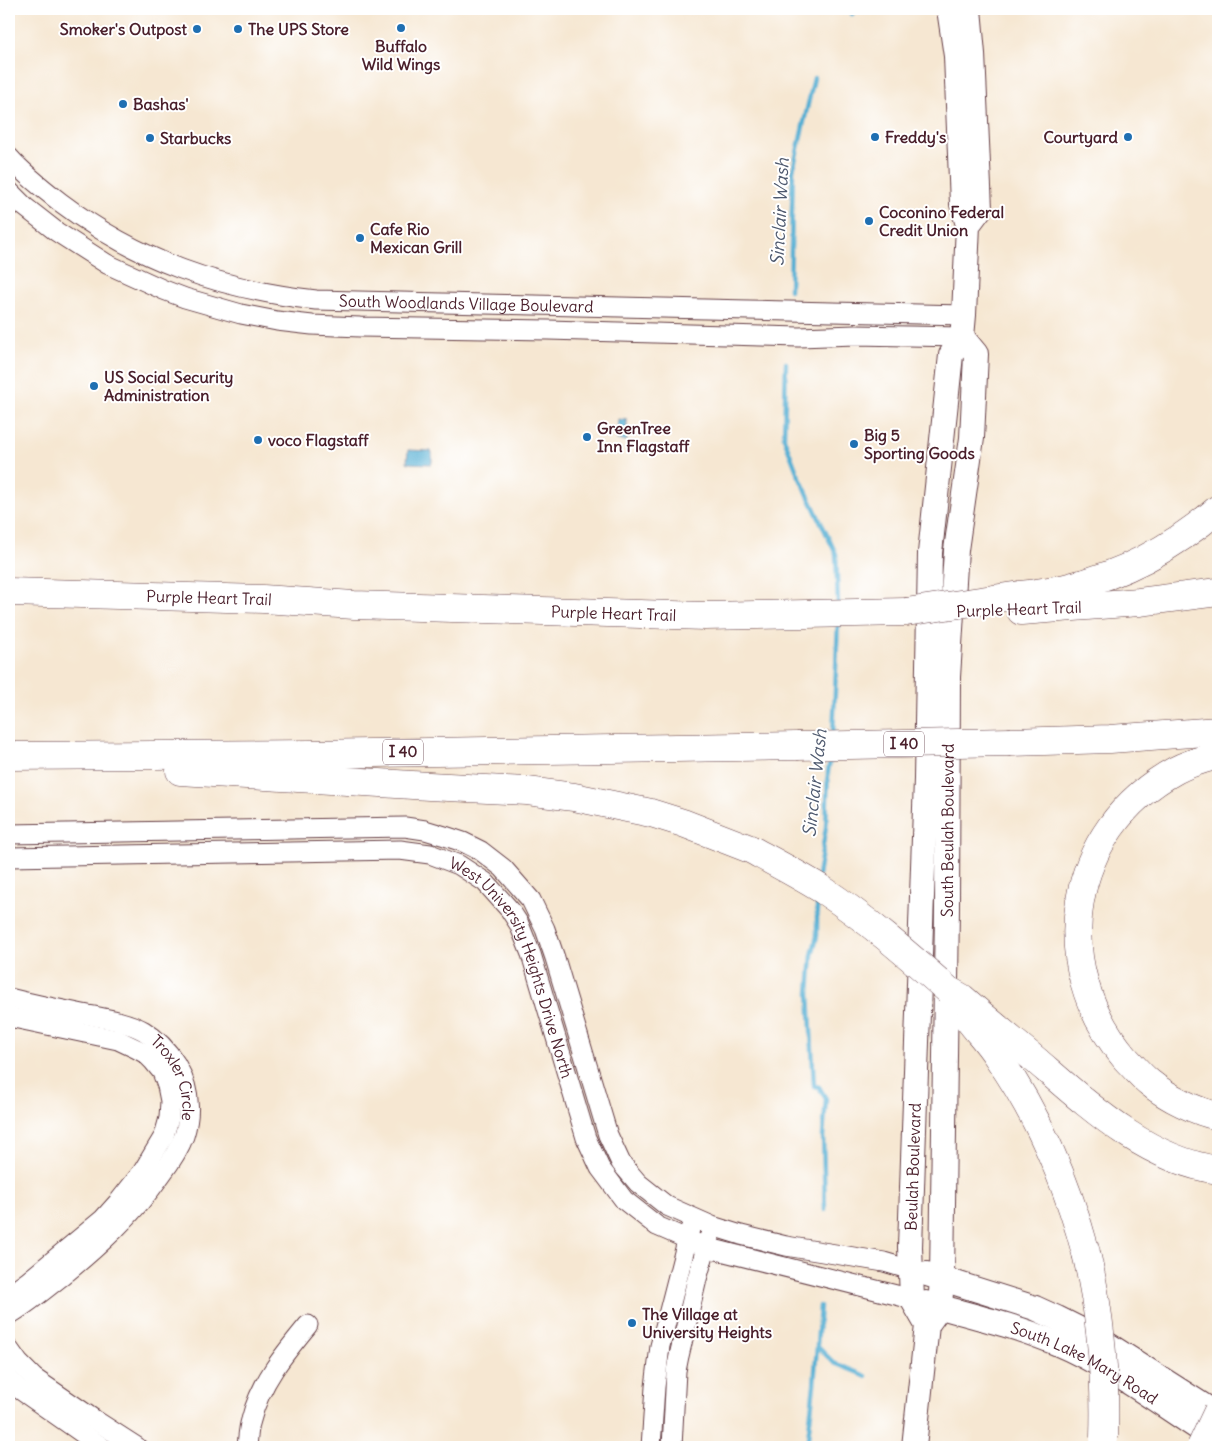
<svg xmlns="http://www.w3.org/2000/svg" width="1227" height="1456" font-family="Delius,sans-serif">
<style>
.water{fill:#55afd3;stroke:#50677f}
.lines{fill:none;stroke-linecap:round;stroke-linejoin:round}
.stream{stroke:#55afd3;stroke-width:4.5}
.minor-casing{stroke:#643d44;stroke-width:21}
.major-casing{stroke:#643d44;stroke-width:26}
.highway-casing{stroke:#643d44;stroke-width:29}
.minor{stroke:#fff;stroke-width:19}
.major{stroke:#fff;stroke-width:24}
.highway{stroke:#fff;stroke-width:28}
.highway-bridge-casing{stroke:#643d44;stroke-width:29;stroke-linecap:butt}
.highway-bridge{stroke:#fff;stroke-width:28}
.poi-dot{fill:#1f6fb2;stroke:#fff;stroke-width:2}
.labels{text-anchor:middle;stroke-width:4;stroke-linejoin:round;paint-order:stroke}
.shield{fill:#fff;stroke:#80626b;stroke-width:1}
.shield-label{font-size:15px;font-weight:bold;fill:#4a1f2b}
.poi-label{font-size:16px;font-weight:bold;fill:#4a1f2b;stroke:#fff;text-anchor:start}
.street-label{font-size:16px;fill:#4a1f2b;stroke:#fff}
.water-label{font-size:18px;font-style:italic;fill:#4e596e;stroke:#fff}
</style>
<rect width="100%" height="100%" fill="#fff"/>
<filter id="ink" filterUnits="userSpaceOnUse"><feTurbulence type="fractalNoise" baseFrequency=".02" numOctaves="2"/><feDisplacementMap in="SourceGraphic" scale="10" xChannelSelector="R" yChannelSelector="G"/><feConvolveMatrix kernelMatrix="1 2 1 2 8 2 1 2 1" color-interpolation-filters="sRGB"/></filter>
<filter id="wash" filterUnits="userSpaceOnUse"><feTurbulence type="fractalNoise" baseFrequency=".0096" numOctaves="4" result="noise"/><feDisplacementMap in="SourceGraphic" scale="20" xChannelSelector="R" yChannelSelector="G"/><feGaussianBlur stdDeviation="1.12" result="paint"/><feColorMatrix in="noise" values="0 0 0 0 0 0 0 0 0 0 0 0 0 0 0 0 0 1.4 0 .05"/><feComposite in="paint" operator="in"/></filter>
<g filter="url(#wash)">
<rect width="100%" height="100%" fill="#f6e7d2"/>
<path class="water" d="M618,419L627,420V441L617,440Z
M408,450L431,451L432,452V463L431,464L408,463L407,462Z"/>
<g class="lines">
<path class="stream" d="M852,14L855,9
M790,290L793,170L814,78
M786,363L784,438L797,472L836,554L838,604
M833,737L838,622
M818,876L826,827L828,772L831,754
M817,898V936L812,955L809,993L814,1086L819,1087L826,1099L823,1136L825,1210
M817,1346L834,1363L866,1376
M807,1447L814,1385L820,1306"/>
</g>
</g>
<g filter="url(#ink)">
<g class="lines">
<defs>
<g id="minor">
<path id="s1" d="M9,157C24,174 42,188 60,202C138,261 220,289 316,300L964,315"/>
<path d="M9,191L25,207L57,232L107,264L164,290L185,298L241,314L277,321L312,325L360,327L548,330L799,337L855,335L962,337"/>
<path d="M9,834L405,827L425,830L445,836L463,842L481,851L503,868L531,900L545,929L555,958L608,1135L621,1163L638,1183L667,1206L712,1226L741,1235L786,1246L884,1262L911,1270"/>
<path id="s2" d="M9,857L400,850L430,854L459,865L485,882L510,910L519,924L531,954L586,1138L600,1168L624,1200L657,1226L705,1247L912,1299"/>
<path id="s3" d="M9,998C33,1004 58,1009 83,1014C103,1018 126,1021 144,1031C157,1039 168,1051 176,1064C189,1086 192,1111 184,1136C179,1150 170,1163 161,1175C133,1215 98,1247 61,1277C44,1290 28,1304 9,1315"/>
<path d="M9,1017L118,1040L137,1049L146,1054L153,1061L162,1072L167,1086L170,1101L169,1118L164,1136L143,1171L120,1200L103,1219L27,1282L9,1295"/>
<path d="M9,1349L19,1363L34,1378L95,1420L137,1447"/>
<path d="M9,1379L19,1389L102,1447"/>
<path d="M247,1447C248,1438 248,1429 251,1420C260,1383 284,1354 308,1325"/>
<path d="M651,1447L655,1387L660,1346L690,1229"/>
<path d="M672,1447L676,1371L679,1356L697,1279L709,1237"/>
</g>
<g id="major">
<path d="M968,225L980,209L973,54L969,9"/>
<path d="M927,1274L1035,1308L1057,1318L1099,1339L1218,1415"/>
<path id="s4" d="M926,1303C969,1315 1014,1325 1056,1343C1113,1367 1166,1408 1218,1441"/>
<path id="s5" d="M927,1325L940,1307L942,1278L947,908L948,677L956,550L972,438L976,354L962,337"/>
<path id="s6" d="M914,1447L927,1325L912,1299L910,1247L926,779L930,553L951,355L962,337L964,315L968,225L962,204L956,56L949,9"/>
</g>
<g id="highway">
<path id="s7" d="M9,592L263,599L354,605L705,616L906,612"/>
<path d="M1020,595C1036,593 1053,591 1069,587C1125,574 1175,546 1218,509"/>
<path d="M1021,611L1139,602L1218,592"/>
<path d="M1011,742L1110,739L1218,731"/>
<path d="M1218,755C1204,759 1189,763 1176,770C1066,830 1046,966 1126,1059C1134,1067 1141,1076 1150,1083C1167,1097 1197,1112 1218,1116"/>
<path d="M9,756L311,754L797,746"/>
<path d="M180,771L429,786L527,791L574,797L651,813L683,823L750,849"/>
<path d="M948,990L962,998C987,1020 1013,1041 1038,1062C1090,1107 1147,1160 1218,1170"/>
<path d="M969,1020C978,1032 989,1043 997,1056C1039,1116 1067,1183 1086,1253"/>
</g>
</defs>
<use href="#minor" class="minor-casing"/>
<use href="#major" class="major-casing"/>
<use href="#highway" class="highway-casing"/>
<use href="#minor" class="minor"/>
<use href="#major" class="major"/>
<use href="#highway" class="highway"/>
<defs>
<path id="highway-bridge" d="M906,612L1020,595
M797,746L1011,742
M750,849C774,862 799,875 823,890C867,919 908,955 948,990
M1086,1253C1101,1314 1106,1375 1104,1438
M1201,1447L1218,1411"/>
</defs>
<use href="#highway-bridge" class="highway-bridge-casing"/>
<use href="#highway-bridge" class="highway-bridge"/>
</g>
</g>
<g class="poi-dot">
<circle cx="401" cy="28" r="5"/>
<circle cx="197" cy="29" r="5"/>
<circle cx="238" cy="29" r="5"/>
<circle cx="123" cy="104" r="5"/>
<circle cx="875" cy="137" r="5"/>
<circle cx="1128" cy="137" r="5"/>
<circle cx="150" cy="138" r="5"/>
<circle cx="869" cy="221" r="5"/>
<circle cx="360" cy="238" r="5"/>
<circle cx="94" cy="386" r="5"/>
<circle cx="587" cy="437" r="5"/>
<circle cx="258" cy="440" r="5"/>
<circle cx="854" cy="444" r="5"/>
<circle cx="632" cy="1323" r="5"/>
</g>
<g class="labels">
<g class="shield">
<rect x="884" y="731.5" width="40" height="25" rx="4"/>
<rect x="383" y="739.5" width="40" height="25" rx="4"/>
</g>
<g class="shield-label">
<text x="904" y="749">I 40</text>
<text x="403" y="757">I 40</text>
</g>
<g class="poi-label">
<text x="187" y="35" text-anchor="end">Smoker's Outpost</text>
<text x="248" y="35">The UPS Store</text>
<text x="401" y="52" text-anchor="middle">Buffalo<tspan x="401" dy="18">Wild Wings</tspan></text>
<text x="133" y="110">Bashas'</text>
<text x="885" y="143">Freddy's</text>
<text x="1118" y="143" text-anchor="end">Courtyard</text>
<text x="160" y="144">Starbucks</text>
<text x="879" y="218">Coconino Federal<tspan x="879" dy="18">Credit Union</tspan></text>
<text x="370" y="235">Cafe Rio<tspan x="370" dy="18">Mexican Grill</tspan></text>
<text x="104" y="383">US Social Security<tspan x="104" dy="18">Administration</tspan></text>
<text x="597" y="434">GreenTree<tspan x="597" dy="18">Inn Flagstaff</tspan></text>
<text x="864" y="441">Big 5<tspan x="864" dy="18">Sporting Goods</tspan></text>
<text x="268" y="446">voco Flagstaff</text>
<text x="642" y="1320">The Village at<tspan x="642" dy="18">University Heights</tspan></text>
</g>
<g class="street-label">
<text dy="6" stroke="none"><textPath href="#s1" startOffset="496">South Woodlands Village Boulevard</textPath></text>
<text dy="6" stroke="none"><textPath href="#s7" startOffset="200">Purple Heart Trail</textPath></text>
<text transform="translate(1019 609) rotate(-2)" y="6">Purple Heart Trail</text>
<text dy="6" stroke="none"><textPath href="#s7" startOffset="605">Purple Heart Trail</textPath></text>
<text dy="6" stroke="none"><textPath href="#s5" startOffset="499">South Beulah Boulevard</textPath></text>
<text dy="6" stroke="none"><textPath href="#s2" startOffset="571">West University Heights Drive North</textPath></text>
<text dy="6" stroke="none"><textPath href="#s3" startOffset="198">Troxler Circle</textPath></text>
<text dy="6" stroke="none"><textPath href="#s6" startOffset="285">Beulah Boulevard</textPath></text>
<text dy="6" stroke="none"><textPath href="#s4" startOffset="170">South Lake Mary Road</textPath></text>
</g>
<g class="water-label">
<text transform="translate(780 212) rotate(-87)" y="6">Sinclair Wash</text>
<text transform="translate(815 783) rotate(-84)" y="6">Sinclair Wash</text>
</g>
</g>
<rect width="1227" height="1456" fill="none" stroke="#fff" stroke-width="30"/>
</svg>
